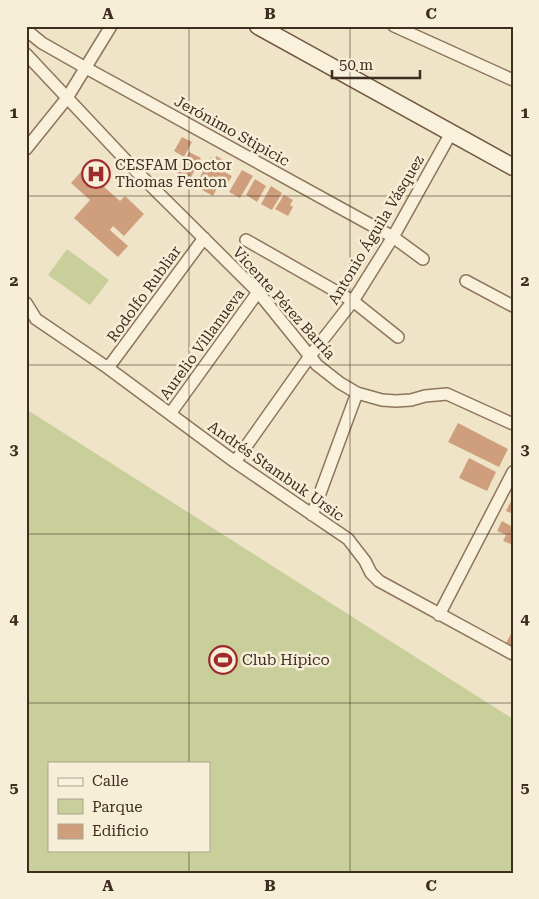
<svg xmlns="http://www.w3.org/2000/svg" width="539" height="899" font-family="'Roboto Serif',serif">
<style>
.green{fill:#c9cf9b;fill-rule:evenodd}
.building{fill:#cf9f7d}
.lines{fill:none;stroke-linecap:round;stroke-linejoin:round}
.minor-casing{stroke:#8d765c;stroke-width:14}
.secondary-casing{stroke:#6f573f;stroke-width:19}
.minor{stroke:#faf1dc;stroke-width:11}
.secondary{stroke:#faf1dc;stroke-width:16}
.grid{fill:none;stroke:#3d2e20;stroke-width:1;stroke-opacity:0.55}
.labels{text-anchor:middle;stroke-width:5;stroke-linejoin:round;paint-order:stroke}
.street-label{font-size:15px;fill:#3d2e20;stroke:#f7eed8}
.poi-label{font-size:15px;fill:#3d2e20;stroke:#f7eed8;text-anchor:start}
.neatline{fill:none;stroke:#3d2e20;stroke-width:2}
.grid-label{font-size:16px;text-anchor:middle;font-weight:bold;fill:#3d2e20}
</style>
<rect width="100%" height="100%" fill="#f0e4c8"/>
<path class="green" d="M67,249L109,280L90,305L48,275Z
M26,409L513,719V873H26ZM49,763H209V850H49Z"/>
<path class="building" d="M182,137L192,142L184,157L174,151Z
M189,152L201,158L189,181L177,174Z
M216,156L231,164L226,173L232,176L224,189L218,186L213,196L195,186L211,157L215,159Z
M87,165L106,181L102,185L120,201L125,196L144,214L124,236L113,226L110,230L128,246L118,257L74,218L90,200L71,183Z
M242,170L253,176L240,198L229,192Z
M255,179L266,186L257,202L246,195Z
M271,186L282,193L272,210L261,204Z
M284,195L293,200L290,205L293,207L288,216L275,209Z
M458,423L508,449L499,467L448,442Z
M469,458L496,472L487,491L459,478Z
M511,501L513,502V514L506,511Z
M502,521L511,526L513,522V545L503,541L506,535L497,531Z
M513,630V646L506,643Z"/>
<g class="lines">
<defs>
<path id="minor" d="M394,26L513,80
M26,30L42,43L86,68L393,237L423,259
M26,54L135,170L258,292L317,365L340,383L357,393L382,400L396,401L411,400L425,396L447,394L513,424
M26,149L67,98L111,26
M246,240L353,301L398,337
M466,281L513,306
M26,303L36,319L108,368L235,462L348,539L365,561L371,573L379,581L513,654
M108,368L204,238
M170,414L258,292
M235,462L310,356L353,301L393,237L451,133
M312,515L357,393
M439,615L513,472"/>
<path id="secondary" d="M258,26L513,167"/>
</defs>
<use href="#minor" class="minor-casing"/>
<use href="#secondary" class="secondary-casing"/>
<use href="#minor" class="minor"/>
<use href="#secondary" class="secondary"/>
</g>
<path class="grid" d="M189,26V763M350,26V873M26,196H513M26,365H513M26,534H513M26,703H513M189,850V873"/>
<defs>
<symbol id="hospital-ring" viewBox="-11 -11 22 22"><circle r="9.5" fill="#f7eed8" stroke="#9e2a2b" stroke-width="1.5"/><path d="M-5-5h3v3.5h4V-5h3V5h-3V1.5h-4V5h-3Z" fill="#9e2a2b"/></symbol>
<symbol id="stadium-ring" viewBox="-11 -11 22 22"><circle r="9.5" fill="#f7eed8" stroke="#9e2a2b" stroke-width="1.5"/><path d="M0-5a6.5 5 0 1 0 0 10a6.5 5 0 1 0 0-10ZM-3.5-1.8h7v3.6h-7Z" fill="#9e2a2b"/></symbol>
</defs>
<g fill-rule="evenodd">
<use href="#hospital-ring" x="80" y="158" width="32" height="32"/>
<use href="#stadium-ring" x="207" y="644" width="32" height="32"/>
</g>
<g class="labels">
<g class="street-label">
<text transform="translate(232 131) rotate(29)" y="5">Jerónimo Stipicic</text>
<text transform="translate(376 230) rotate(-59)" y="5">Antonio Águila Vásquez</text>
<text transform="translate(144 294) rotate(-54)" y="5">Rodolfo Rubliar</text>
<text transform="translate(284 303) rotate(48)" y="5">Vicente Pérez Barría</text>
<text transform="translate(202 344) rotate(-54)" y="5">Aurelio Villanueva</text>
<text transform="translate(276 471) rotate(35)" y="5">Andrés Stambuk Ursic</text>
</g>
<g class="poi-label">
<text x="115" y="170">CESFAM Doctor<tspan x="115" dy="17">Thomas Fenton</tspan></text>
<text x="242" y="665">Club Hípico</text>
</g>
</g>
<rect width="539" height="899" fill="none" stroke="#f7eed8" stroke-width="55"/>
<rect x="48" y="762" width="162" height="90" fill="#f7eed8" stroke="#ada18e"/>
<rect x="58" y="778" width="25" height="8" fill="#faf1dc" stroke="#ada18e"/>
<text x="92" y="786" font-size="15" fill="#3d2e20">Calle</text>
<rect x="58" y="799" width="25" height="15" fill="#c9cf9b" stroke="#ada18e"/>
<text x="92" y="812" font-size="15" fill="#3d2e20">Parque</text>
<rect x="58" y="824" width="25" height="15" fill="#cf9f7d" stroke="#ada18e"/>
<text x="92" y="836" font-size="15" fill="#3d2e20">Edificio</text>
<path d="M332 70v8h88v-8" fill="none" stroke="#3d2e20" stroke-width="2.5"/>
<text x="339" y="70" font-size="15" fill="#3d2e20" stroke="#f7eed8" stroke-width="4" paint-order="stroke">50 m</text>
<rect x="28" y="28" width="484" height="844" class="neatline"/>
<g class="grid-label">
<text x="108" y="19">A</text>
<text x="270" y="19">B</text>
<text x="431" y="19">C</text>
<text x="14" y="118">1</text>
<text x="525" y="118">1</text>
<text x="14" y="286">2</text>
<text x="525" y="286">2</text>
<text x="14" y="455">3</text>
<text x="525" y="455">3</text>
<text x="14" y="624">4</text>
<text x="525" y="624">4</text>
<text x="14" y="793">5</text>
<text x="525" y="793">5</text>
<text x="108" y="891">A</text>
<text x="270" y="891">B</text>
<text x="431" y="891">C</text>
</g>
</svg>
